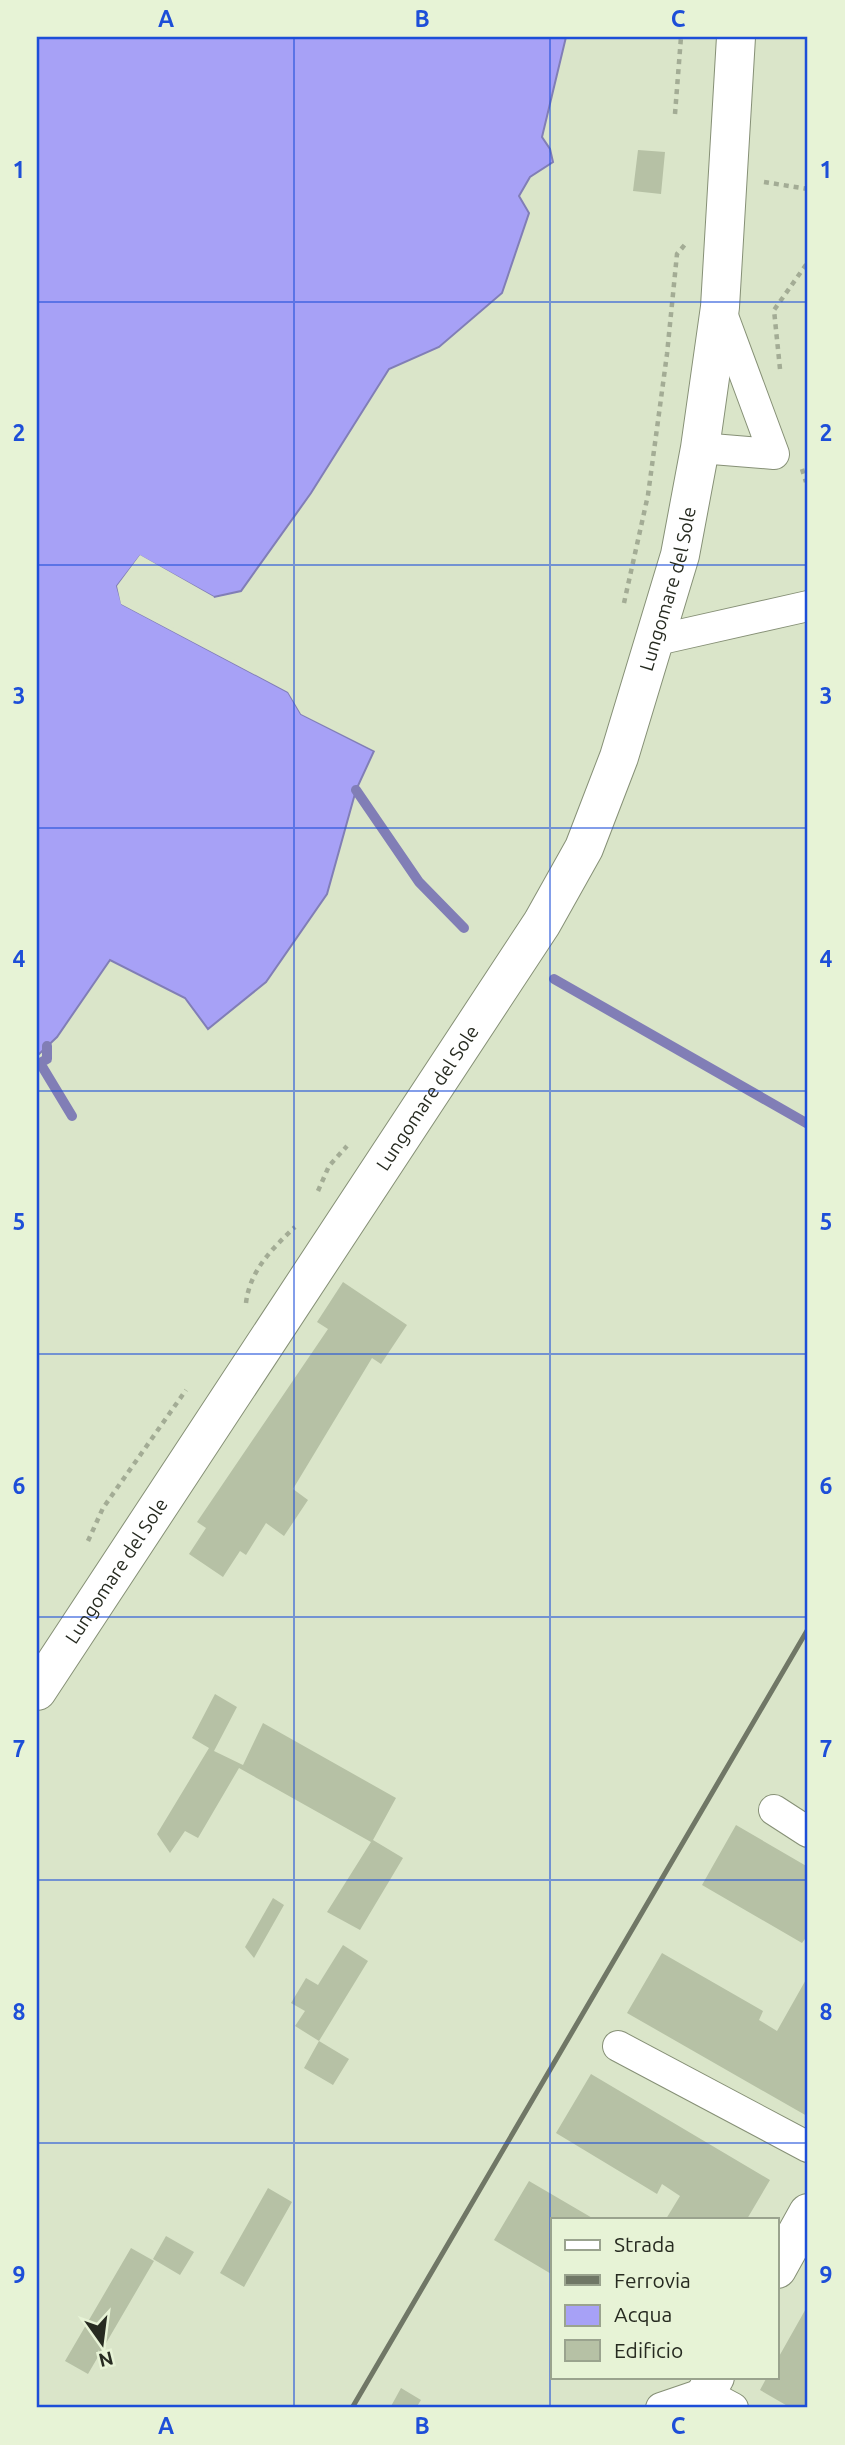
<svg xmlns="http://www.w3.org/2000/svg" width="845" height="2445" font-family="Ubuntu,sans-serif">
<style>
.water{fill:#a7a1f6;stroke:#817eb6;stroke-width:2}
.pier{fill:#dae5c9}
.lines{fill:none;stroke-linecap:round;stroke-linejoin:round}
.stream{stroke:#817eb6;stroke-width:10}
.building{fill:#b6c1a5}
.street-casing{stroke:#869076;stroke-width:32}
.secondary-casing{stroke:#869076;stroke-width:40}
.path{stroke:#a3ac95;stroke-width:4.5;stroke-dasharray:5 5;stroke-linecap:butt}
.street{stroke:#fff;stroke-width:30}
.secondary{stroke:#fff;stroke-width:38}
.rail{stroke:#707766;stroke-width:5}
.grid{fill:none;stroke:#1d4ed8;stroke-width:2;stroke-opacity:0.55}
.labels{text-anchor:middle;stroke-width:5;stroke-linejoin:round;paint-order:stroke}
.street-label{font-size:19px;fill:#272b21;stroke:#e7f3d6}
.neatline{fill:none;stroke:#1d4ed8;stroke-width:2.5}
.grid-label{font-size:23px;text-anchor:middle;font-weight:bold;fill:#1d4ed8}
</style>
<rect width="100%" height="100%" fill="#dae5c9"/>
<path class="water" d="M37,37H566L542,137L550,149L553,162L530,177L519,196L529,213L502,293L439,347L389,369L311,493L241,591L214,597L140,556L117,586L122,604L288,692L301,714L374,751L356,790L327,894L266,982L208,1029L185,998L110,960L57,1037L37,1056Z"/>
<path class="pier" d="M140,555L214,597L213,600L141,560L121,587L124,602L290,689L303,711L376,748L377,752L301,714L288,692L121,604L117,586Z"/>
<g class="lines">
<path class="stream" d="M356,790L419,882L464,928
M554,979L808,1124
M47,1046V1059L40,1063L72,1116"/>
</g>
<path class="building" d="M638,150L665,152L661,194L633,191Z
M343,1282L407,1325L381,1364L372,1358L293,1489L308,1500L284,1536L266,1523L246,1555L240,1551L223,1577L189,1554L206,1528L197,1522L328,1329L317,1322Z
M215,1694L237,1707L214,1751L243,1765L263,1723L396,1798L373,1840L403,1858L360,1930L327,1912L371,1842L239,1768L198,1838L185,1831L170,1853L157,1834L209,1748L192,1738Z
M736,1825L808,1867V1935L802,1943L702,1885Z
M273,1898L284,1905L254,1958L245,1947Z
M343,1945L368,1961L319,2041L349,2059L333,2085L304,2068L319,2041L295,2026L305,2011L291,2003L306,1978L318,1985Z
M662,1953L763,2011L759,2020L777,2031L808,1976L807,2116L627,2013Z
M591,2074L770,2180L747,2219H666L680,2196L662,2184L657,2194L556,2133Z
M529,2181L594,2219H553V2275L494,2240Z
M268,2188L292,2202L244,2287L220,2273Z
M166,2236L194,2252L180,2275L153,2259Z
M131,2248L154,2261L88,2374L65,2361Z
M808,2305V2408H791L760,2390L767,2377H777V2360Z
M401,2388L421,2400L416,2408H390Z"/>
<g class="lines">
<defs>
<path id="street" d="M700,448L774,454L720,308
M657,640L808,606
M774,1810L808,1832
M618,2046L808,2147
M661,2408L705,2393L733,2408"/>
<g id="secondary">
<path id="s1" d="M37,1691L542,923L584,848L619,757L680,555L700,448L720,307L736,37"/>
<path d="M777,2269L808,2213"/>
<path d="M697,2408L715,2377"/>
</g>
</defs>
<use href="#street" class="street-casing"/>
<use href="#secondary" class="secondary-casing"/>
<path class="path" d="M675,114L681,37
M764,182L808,189
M780,369L774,310L808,262
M802,469L806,482
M624,603L648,495L667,354L677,254L687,242
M318,1191L329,1166L347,1146
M246,1303C250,1270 272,1249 295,1227
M88,1541L103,1508L186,1390"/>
<use href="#street" class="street"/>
<use href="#secondary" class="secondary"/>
<path class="rail" d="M352,2408L808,1629"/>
</g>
<path class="grid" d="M294,37V2408M550,37V2408M37,302H808M37,565H808M37,828H808M37,1091H808M37,1354H808M37,1617H808M37,1880H808M37,2143H808"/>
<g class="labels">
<g class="street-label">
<text dy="7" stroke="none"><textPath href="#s1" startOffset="1278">Lungomare del Sole</textPath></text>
<text dy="7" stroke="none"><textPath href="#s1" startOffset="710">Lungomare del Sole</textPath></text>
<text dy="7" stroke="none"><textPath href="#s1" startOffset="144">Lungomare del Sole</textPath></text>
</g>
</g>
<rect width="845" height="2445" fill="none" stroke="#e7f3d6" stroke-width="77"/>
<rect x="551" y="2218" width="228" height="161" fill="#e7f3d6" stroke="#9aa38e" stroke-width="2"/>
<rect x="565" y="2240" width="35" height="10" fill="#ffffff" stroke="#9aa38e" stroke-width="2"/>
<text x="614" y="2252" font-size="21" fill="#272b21">Strada</text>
<rect x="565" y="2275" width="35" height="10" fill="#707766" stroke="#9aa38e" stroke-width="2"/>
<text x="614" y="2288" font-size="21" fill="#272b21">Ferrovia</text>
<rect x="565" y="2305" width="35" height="21" fill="#a7a1f6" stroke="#9aa38e" stroke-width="2"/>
<text x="614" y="2322" font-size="21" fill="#272b21">Acqua</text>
<rect x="565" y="2340" width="35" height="21" fill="#b6c1a5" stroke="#9aa38e" stroke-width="2"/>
<text x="614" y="2358" font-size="21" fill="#272b21">Edificio</text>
<g transform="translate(102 2343) rotate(166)" stroke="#e7f3d6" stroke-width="5" paint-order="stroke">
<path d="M0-5L12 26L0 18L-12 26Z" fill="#272b21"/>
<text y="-10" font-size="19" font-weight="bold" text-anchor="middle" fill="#272b21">N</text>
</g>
<rect x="38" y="38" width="768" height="2368" class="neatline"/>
<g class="grid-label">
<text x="166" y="27">A</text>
<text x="422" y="27">B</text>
<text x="678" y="27">C</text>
<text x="19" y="178">1</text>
<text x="826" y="178">1</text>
<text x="19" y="441">2</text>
<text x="826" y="441">2</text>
<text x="19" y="704">3</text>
<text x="826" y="704">3</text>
<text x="19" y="967">4</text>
<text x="826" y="967">4</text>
<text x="19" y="1230">5</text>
<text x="826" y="1230">5</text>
<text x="19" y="1494">6</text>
<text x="826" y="1494">6</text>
<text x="19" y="1757">7</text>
<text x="826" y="1757">7</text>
<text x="19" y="2020">8</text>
<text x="826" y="2020">8</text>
<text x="19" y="2283">9</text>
<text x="826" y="2283">9</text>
<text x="166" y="2434">A</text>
<text x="422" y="2434">B</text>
<text x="678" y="2434">C</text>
</g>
</svg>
